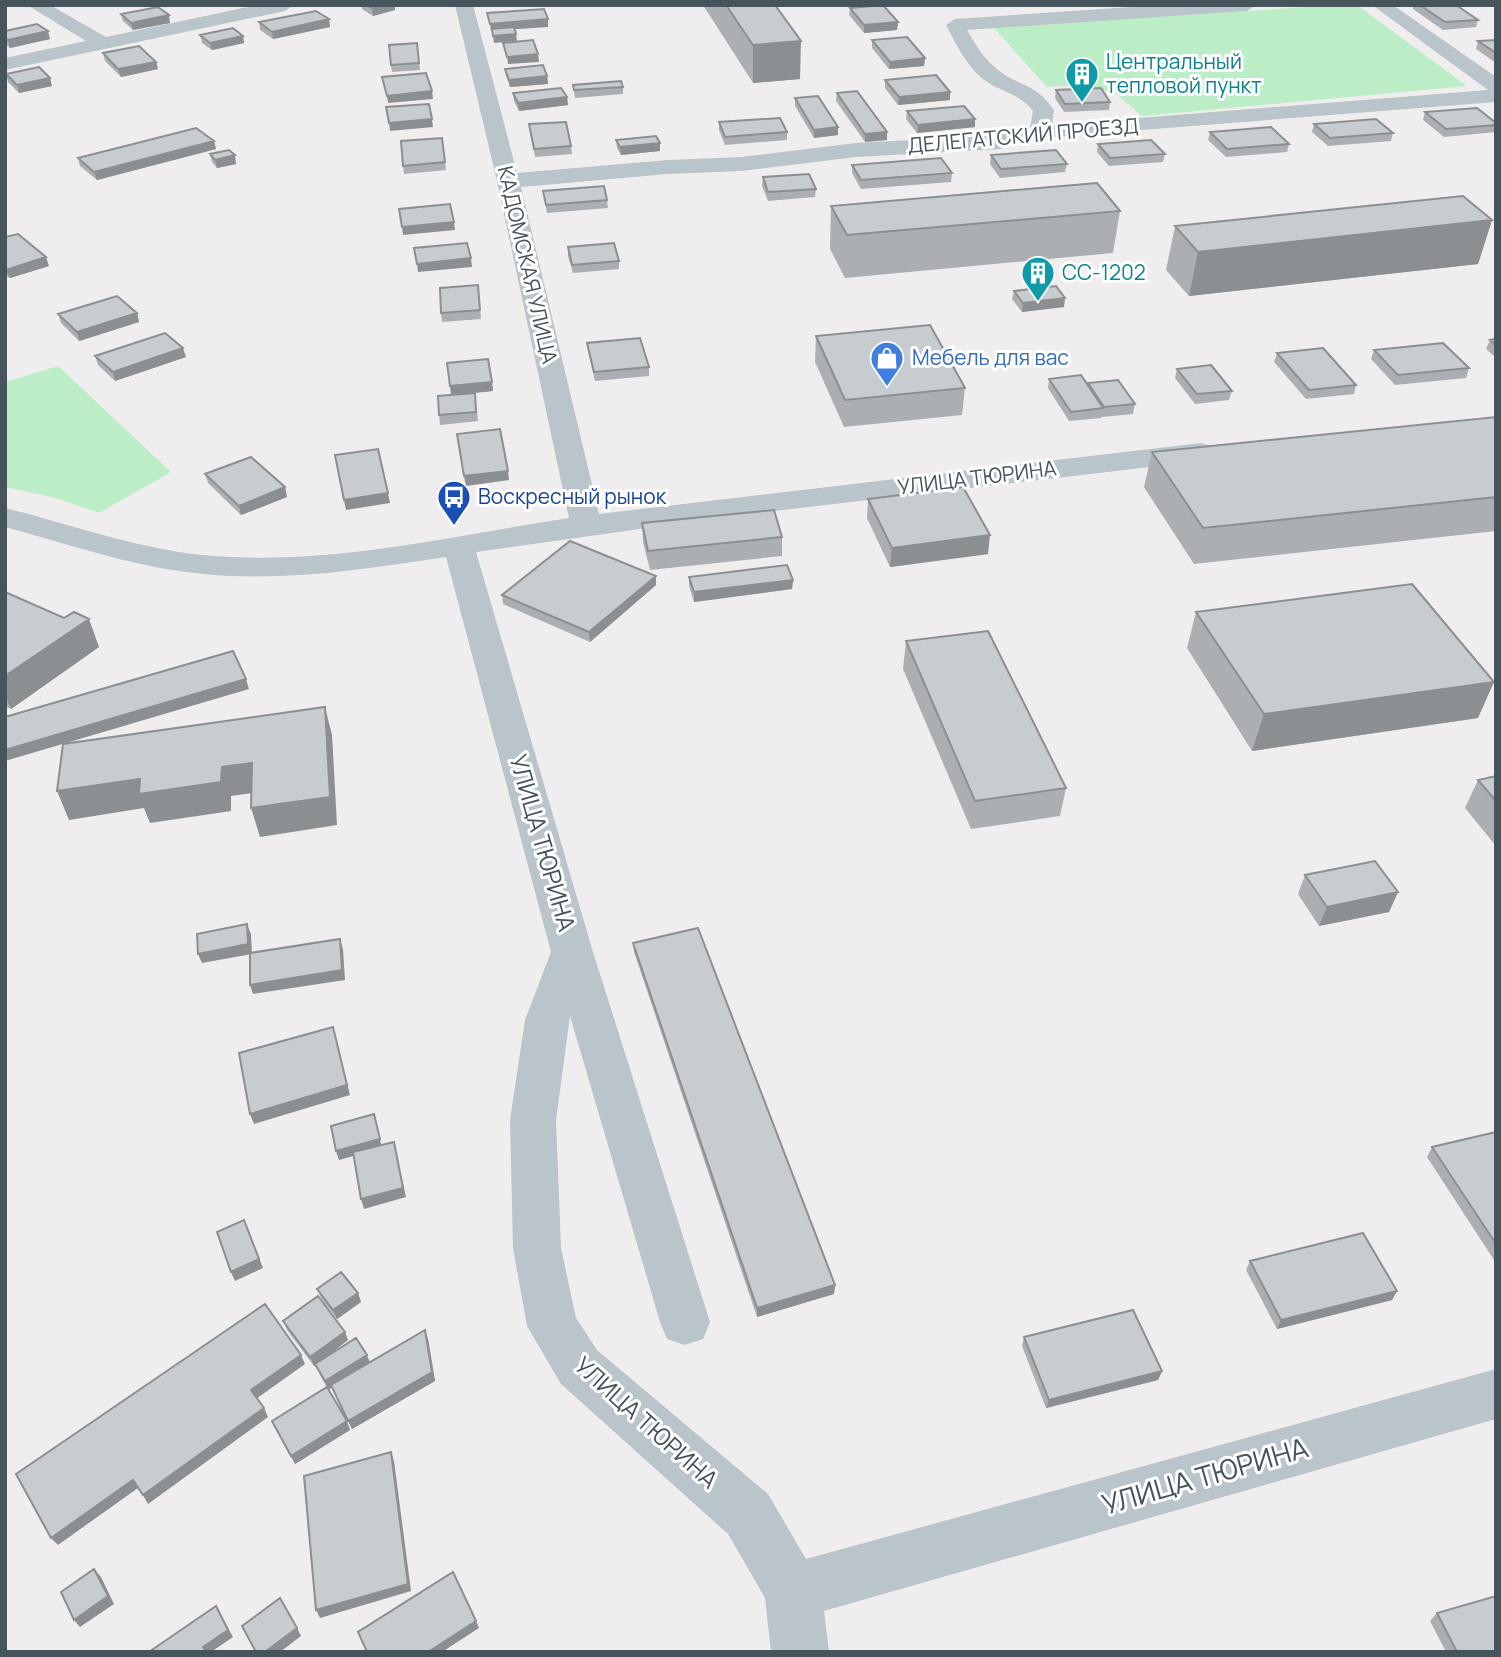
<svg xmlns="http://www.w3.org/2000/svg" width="1501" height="1657" font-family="Manrope,sans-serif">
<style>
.green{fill:#bbeec6}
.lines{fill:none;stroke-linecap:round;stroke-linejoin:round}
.minor{fill:#b9c5cb;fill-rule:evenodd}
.wall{fill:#abafb3}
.shaded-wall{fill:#8b8f92}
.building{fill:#c7ccd0;stroke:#8b8f92;stroke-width:2}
.labels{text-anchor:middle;stroke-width:6;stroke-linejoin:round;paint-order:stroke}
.far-culture-label{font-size:21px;fill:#0d838f;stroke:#fff;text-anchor:start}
.far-street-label{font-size:21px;fill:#46545b;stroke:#fff}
.far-shop-label{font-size:21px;fill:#366cbe;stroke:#fff;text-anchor:start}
.far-transit-label{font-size:21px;fill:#164399;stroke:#fff;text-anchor:start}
.street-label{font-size:24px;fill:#46545b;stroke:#fff}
.near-street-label{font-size:28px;fill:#46545b;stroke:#fff}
</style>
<rect width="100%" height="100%" fill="#f0edee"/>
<path class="green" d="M1335,5H1357L1467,86L1142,116L1115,93L1082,85L1047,87L994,28Z
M58,366L171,472L99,513L56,498L5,487V382Z"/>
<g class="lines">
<path class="minor" d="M27,5H50L106,37L257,5H294L285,11L5,70V58L86,41Z
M455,5H473L517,173L668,160L741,157L856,143L1000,135L1030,128L1033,111C1017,91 1000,93 983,79C966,65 956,44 946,25L955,19L1162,5H1256L1247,11L967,30C975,44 984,59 997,69C1018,87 1034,81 1054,110L1052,125L1488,90L1372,5H1393L1496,77V102L1040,138L1000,149L856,157L741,171L668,174L521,187L599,514L1201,443L1211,446L1216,452L1211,458L1201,461L740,515L476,552L593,952L710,1322L703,1339L685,1345L667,1339L660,1322L570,1016L556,1120L561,1248L576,1318L597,1350L768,1494L806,1559L1496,1369V1419L824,1611L829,1652H771L765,1598L728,1534L561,1384L527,1326L513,1248L510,1120L525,1020L551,952L446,557C361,570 272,584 186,572C124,564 65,543 5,527V508C65,523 124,544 185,553C313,570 444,537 569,518L497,181Z"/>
</g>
<path class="wall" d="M362,5H395V10L373,16L362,9Z
M703,5H775L800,79L753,83Z
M1414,5H1456L1478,20L1476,27L1443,30L1413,9Z
M850,8L898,22L897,30L864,33L849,15Z
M121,14L170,23L133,30L123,21Z
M329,19L330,27L273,39L260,30L259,22Z
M5,31L50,39L10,48L5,44Z
M200,35L243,36L244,43L212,50L202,43Z
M872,40L925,58L924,66L889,69L872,48Z
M1496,40V63L1476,49L1478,41Z
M417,43L420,70L392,72L391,65Z
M103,53L156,62L158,69L121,77L105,61Z
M505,69L547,76L548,84L510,87L506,76Z
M6,74L52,86L19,93L8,82Z
M885,80L950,92V100L898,105L885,88Z
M573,85L623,87V94L575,98Z
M1056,90L1110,102L1109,110L1064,112L1055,98Z
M513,93L567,97L568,105L519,111L514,101Z
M837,93L887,132V140L865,142L836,101Z
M795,98L838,135L814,138L795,106Z
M907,111L975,119V127L917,133L906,119Z
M1425,112L1496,123V132L1444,137L1423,120Z
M719,122L787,132V140L725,145L719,130Z
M529,124L571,146L572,154L535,157Z
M1314,124L1393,133L1391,141L1328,146L1312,132Z
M1210,132L1289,144L1287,152L1226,157L1208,140Z
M442,138L446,170L404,174L403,166Z
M616,140L660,143V151L621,155L617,148Z
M214,141L216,149L97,180L80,166L78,158Z
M1098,144L1165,154L1163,162L1109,166L1097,152Z
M210,154L236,164L217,168L212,162Z
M991,155L1067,164L1065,172L1000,178L990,164Z
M852,165L952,173L951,182L861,189L852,173Z
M763,177L816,189L815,197L768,201L762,186Z
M543,191L607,200L608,208L547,213Z
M831,206L1120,211L1113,253L845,278L830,249Z
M1492,220L1478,264L1189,296L1166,270L1175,226Z
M5,237L49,266L10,278L5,275Z
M568,247L619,261V269L573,273L568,256Z
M478,285L481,319L442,322L441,313Z
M1014,291L1064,307L1022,312L1012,299Z
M137,313L139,322L79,341L61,323L58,314Z
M816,336L965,388L962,415L844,427L815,362Z
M1496,339V358L1486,349L1490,340Z
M587,343L649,367V376L595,381L588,352Z
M1374,350L1469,368L1466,378L1395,385L1371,359Z
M1277,353L1356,385L1354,394L1306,399L1274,362Z
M95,356L186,357L115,381L98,365Z
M1177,369L1232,391L1229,400L1195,404L1175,378Z
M1049,379L1088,386V383L1135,404L1133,414L1102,417V416L1101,418L1069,421L1048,388Z
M492,382L493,391L475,393L478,421L440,425L439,415L451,395Z
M1496,417V531L1194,564L1144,487L1152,452Z
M205,474L285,487L287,497L241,515L208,483Z
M868,499L988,554L890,567L867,518Z
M642,523L782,537V556L650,570L643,542Z
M656,576V585L590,642L503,604L502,595Z
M689,577L793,580L792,589L694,602L689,586Z
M5,592L99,647L11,709L5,706Z
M1196,612L1478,718L1252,751L1187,648Z
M906,641L1066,788L1060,816L971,829L903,669Z
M1496,776V846L1465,808L1478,780Z
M1305,875L1398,892L1389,912L1319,926L1298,894Z
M633,943L835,1285L834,1294L757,1317L634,952Z
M1496,1132V1263L1427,1157L1432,1147Z
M1250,1261L1397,1291L1392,1300L1277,1329L1246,1270Z
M317,1289L358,1293L361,1302L337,1319L321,1298Z
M283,1321L348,1340L321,1361L367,1355L369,1363L428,1339L435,1381L352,1429L332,1387L329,1390L350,1430L295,1464L272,1421L327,1388L315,1365L314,1366L287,1330Z
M1024,1337L1162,1371L1158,1380L1046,1408L1022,1346Z
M1437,1613L1496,1652H1446L1430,1621Z"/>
<path class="shaded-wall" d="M385,5H395V10L373,16L372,8Z
M169,15L170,23L133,30L131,23Z
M329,19L330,27L273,39L272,32Z
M548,19V27L491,31L490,24Z
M898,22L897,30L864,33V25Z
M48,31L50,39L10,48L8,40Z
M516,34L517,41L494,43L493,36Z
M243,36L244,43L212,50L210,43Z
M801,41L800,79L753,83V45Z
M538,54L539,62L508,64L507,57Z
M925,58L924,66L889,69L890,62Z
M156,62L158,69L121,77L118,69Z
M547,76L548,84L510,87L509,80Z
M50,78L52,86L19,93L17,85Z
M432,91L433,99L388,103L387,96Z
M950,92V100L898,105L899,97Z
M567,97L568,105L519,111L518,103Z
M432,119L433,127L390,131L389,123Z
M975,119V127L917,133L918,125Z
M838,127V135L814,138V130Z
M887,132V140L865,142V134Z
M214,141L216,149L97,180L94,172Z
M660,143V151L621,155L620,147Z
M235,155L236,164L217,168L215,160Z
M1492,220L1478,264L1189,296L1198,252Z
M454,222L455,230L403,235L402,227Z
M46,257L49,266L10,278L6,270Z
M471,258L472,267L418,272L417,264Z
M1065,298L1064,307L1022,312L1023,303Z
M137,313L139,322L79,341L77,332Z
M183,348L186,357L115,381L113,372Z
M492,382L493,391L451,395L450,386Z
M508,471L509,480L466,486L464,476Z
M285,487L287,497L241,515L239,506Z
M388,493L390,503L346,510L344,500Z
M990,535L988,554L890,567L892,548Z
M656,576V585L590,642L589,632Z
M793,580L792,589L694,602V592Z
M89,619L99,647L11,709L5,695V676Z
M246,679L249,689L5,761V750Z
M1494,682L1478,718L1252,751L1264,714Z
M325,707L332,735L337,825L260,837L251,808Z
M252,763L260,792L231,796V811L150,823L144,808L69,820L57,791Z
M1398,892L1389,912L1319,926L1327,907Z
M247,924L251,934L252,954L202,963L198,954Z
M340,939L343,949L345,980L253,994L250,985Z
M333,1027L350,1095L254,1124L250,1114Z
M374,1114L382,1148L339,1160L336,1151Z
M394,1142L406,1197L364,1209L361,1199Z
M248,1229L263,1268L235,1281L231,1272Z
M835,1285L834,1294L757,1317V1308Z
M1397,1291L1392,1300L1277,1329L1281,1320Z
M358,1293L361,1302L337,1319L333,1310Z
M425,1330L428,1339L435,1381L352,1429L348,1421Z
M345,1332L348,1340L314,1366L310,1357Z
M301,1355L305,1364L256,1399L251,1390Z
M367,1355L370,1363L328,1390L325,1381Z
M1162,1371L1158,1380L1046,1408L1049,1400Z
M264,1408L268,1417L148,1504L143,1495Z
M347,1421L350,1430L295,1464L291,1456Z
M391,1452L394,1461L411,1591L320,1618L316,1610Z
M133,1480L138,1488L58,1545L51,1538Z
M94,1569L101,1577L114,1604L80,1627L74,1620Z
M216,1606L233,1637L211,1652H206L203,1647Z
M476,1621L479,1628L442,1652H428Z
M297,1628L301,1636L280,1652H265Z"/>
<path class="building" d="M367,5H385L372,8Z
M726,5H775L801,41L753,45Z
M883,5L898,22L864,25L850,8Z
M1420,5H1456L1478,20L1445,22Z
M158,7L169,15L131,23L121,14Z
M544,9L548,19L490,24L487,13Z
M316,11L329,19L272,32L259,22Z
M37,24L48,31L8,40L5,39V31Z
M514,27L516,34L493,36L492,29Z
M233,28L243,36L210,43L200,35Z
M907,37L925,58L890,62L872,40Z
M533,40L538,54L507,57L503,43Z
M1496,40V53L1478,41Z
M417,43L419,63L391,65L389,45Z
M139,46L156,62L118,69L103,53Z
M543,65L547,76L509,80L505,69Z
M39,67L50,78L17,85L6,74Z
M426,73L432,91L387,96L382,77Z
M936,75L950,92L899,97L885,80Z
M621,81L623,87L574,90L573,85Z
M561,88L567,97L518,103L513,93Z
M1101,88L1110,102L1065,104L1056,90Z
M857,91L887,132L865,134L837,93Z
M818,96L838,127L814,130L795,98Z
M429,104L432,119L389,123L386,107Z
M964,106L975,119L918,125L907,111Z
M1477,108L1496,123V125L1446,129L1425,112Z
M780,118L787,132L725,137L719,122Z
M1376,119L1393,133L1330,138L1314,124Z
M566,122L571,146L534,149L529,124Z
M1271,127L1289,144L1227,149L1210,132Z
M196,128L214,141L94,172L78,158Z
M656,136L660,143L620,147L616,140Z
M442,138L445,162L403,166L401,141Z
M1151,140L1165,154L1110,158L1098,144Z
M229,150L235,155L215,160L210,154Z
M1056,150L1067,164L1001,169L991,155Z
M941,158L952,173L861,180L852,165Z
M809,174L816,189L768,192L763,177Z
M1097,183L1120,211L847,235L831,206Z
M604,186L607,200L546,205L543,191Z
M1463,196L1492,220L1198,252L1175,226Z
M450,204L454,222L402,227L399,209Z
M18,234L46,257L6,270L5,269V237Z
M467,243L471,258L417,264L414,248Z
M614,243L619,261L572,265L568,247Z
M478,285L480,310L441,313L440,288Z
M1056,286L1065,298L1023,303L1014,291Z
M117,296L137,313L77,332L58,314Z
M930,325L965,388L845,400L816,336Z
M165,333L183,348L113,372L95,356Z
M640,338L649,367L594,372L587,343Z
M1496,339V345L1490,340Z
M1443,343L1469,368L1398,375L1374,350Z
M1323,348L1356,385L1309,390L1277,353Z
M488,359L492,382L450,386L447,363Z
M1211,365L1232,391L1197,394L1177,369Z
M1081,375L1103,408L1071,412L1049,379Z
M1118,380L1135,404L1104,407L1088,383Z
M475,393L476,412L439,415L438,396Z
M1496,417V497L1203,528L1152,452Z
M500,429L508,471L464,476L457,434Z
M378,449L388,493L344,500L335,455Z
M251,457L285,487L239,506L205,474Z
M963,487L990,535L892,548L868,499Z
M774,510L782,537L648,551L642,523Z
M570,541L656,576L589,632L502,595Z
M787,565L793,580L694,592L689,577Z
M1412,584L1494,682L1264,714L1196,612Z
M5,592L64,618L74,612L89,619L5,676Z
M988,631L1066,788L975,801L906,641Z
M233,651L246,679L5,750V717Z
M325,707L330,797L251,808L252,763L222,767L221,782L139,794L140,779L57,791L63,744Z
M1496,776V801L1478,780Z
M1375,861L1398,892L1327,907L1305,875Z
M247,924L248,944L198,954L197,934Z
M698,928L835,1285L757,1308L633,943Z
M340,939L342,970L250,985V953Z
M333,1027L347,1085L250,1114L239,1053Z
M374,1114L380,1139L336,1151L331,1126Z
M1496,1132V1244L1432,1147Z
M394,1142L403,1188L361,1199L353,1152Z
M244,1220L259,1259L231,1272L217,1232Z
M1363,1233L1397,1291L1281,1320L1250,1261Z
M341,1272L358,1293L333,1310L317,1289Z
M318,1296L345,1332L310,1357L283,1321Z
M265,1304L301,1355L251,1390L264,1408L143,1495L133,1480L51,1538L16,1474Z
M1133,1310L1162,1371L1049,1400L1024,1337Z
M425,1330L432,1372L348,1421L331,1385Z
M356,1338L367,1355L325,1381L315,1364Z
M327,1387L347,1421L291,1456L272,1421Z
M391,1452L408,1584L316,1610L304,1476Z
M94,1569L108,1596L74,1620L61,1592Z
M453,1572L476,1621L428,1652H367L358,1632Z
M1496,1596V1652H1457L1437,1613Z
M280,1598L297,1628L265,1652H256L242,1626Z
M216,1606L228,1630L203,1647L206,1652H149Z"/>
<defs>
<symbol id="building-pin" viewBox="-11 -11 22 30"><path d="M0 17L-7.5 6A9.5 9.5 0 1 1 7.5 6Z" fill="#0f9aa8" stroke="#fff"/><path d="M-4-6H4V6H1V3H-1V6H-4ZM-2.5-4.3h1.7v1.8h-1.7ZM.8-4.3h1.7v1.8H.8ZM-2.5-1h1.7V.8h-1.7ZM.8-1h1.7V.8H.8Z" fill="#fff"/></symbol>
<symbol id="shop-pin" viewBox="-11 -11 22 30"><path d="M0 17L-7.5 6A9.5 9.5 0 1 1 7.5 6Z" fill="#3f7fe0" stroke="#fff"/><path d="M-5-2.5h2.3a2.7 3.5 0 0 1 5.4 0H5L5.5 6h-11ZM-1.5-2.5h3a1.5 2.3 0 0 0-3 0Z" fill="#fff"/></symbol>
<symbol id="bus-pin" viewBox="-11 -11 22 30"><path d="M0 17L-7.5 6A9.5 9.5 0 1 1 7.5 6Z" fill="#1a4fb4" stroke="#fff"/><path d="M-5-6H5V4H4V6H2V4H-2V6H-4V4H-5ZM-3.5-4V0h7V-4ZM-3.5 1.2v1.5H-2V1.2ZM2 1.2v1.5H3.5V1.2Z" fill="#fff"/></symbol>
</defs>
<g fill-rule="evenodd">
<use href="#building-pin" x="1063" y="55" width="38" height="52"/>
<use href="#building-pin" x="1019" y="254" width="38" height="52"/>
<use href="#shop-pin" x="868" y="339" width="38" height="52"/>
<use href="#bus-pin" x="435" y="478" width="38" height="52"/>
</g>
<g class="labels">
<g class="far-culture-label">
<text x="1106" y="69">Центральный<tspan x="1106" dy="24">тепловой пункт</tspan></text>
<text x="1062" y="280">СС-1202</text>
</g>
<g class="far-street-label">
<text transform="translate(1023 136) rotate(-5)" y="7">ДЕЛЕГАТСКИЙ ПРОЕЗД</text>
<text transform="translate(527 265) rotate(77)" y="7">КАДОМСКАЯ УЛИЦА</text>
<text transform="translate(977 478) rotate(-7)" y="7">УЛИЦА ТЮРИНА</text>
</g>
<g class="far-shop-label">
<text x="912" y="365">Мебель для вас</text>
</g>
<g class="far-transit-label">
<text x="478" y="504">Воскресный рынок</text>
</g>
<g class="street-label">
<text transform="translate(542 843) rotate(74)" y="8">УЛИЦА ТЮРИНА</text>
<text transform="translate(646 1423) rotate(42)" y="8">УЛИЦА ТЮРИНА</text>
</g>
<g class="near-street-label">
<text transform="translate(1205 1476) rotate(-16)" y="10">УЛИЦА ТЮРИНА</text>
</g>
</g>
<rect width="1501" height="1657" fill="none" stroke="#46545b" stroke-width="14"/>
</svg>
